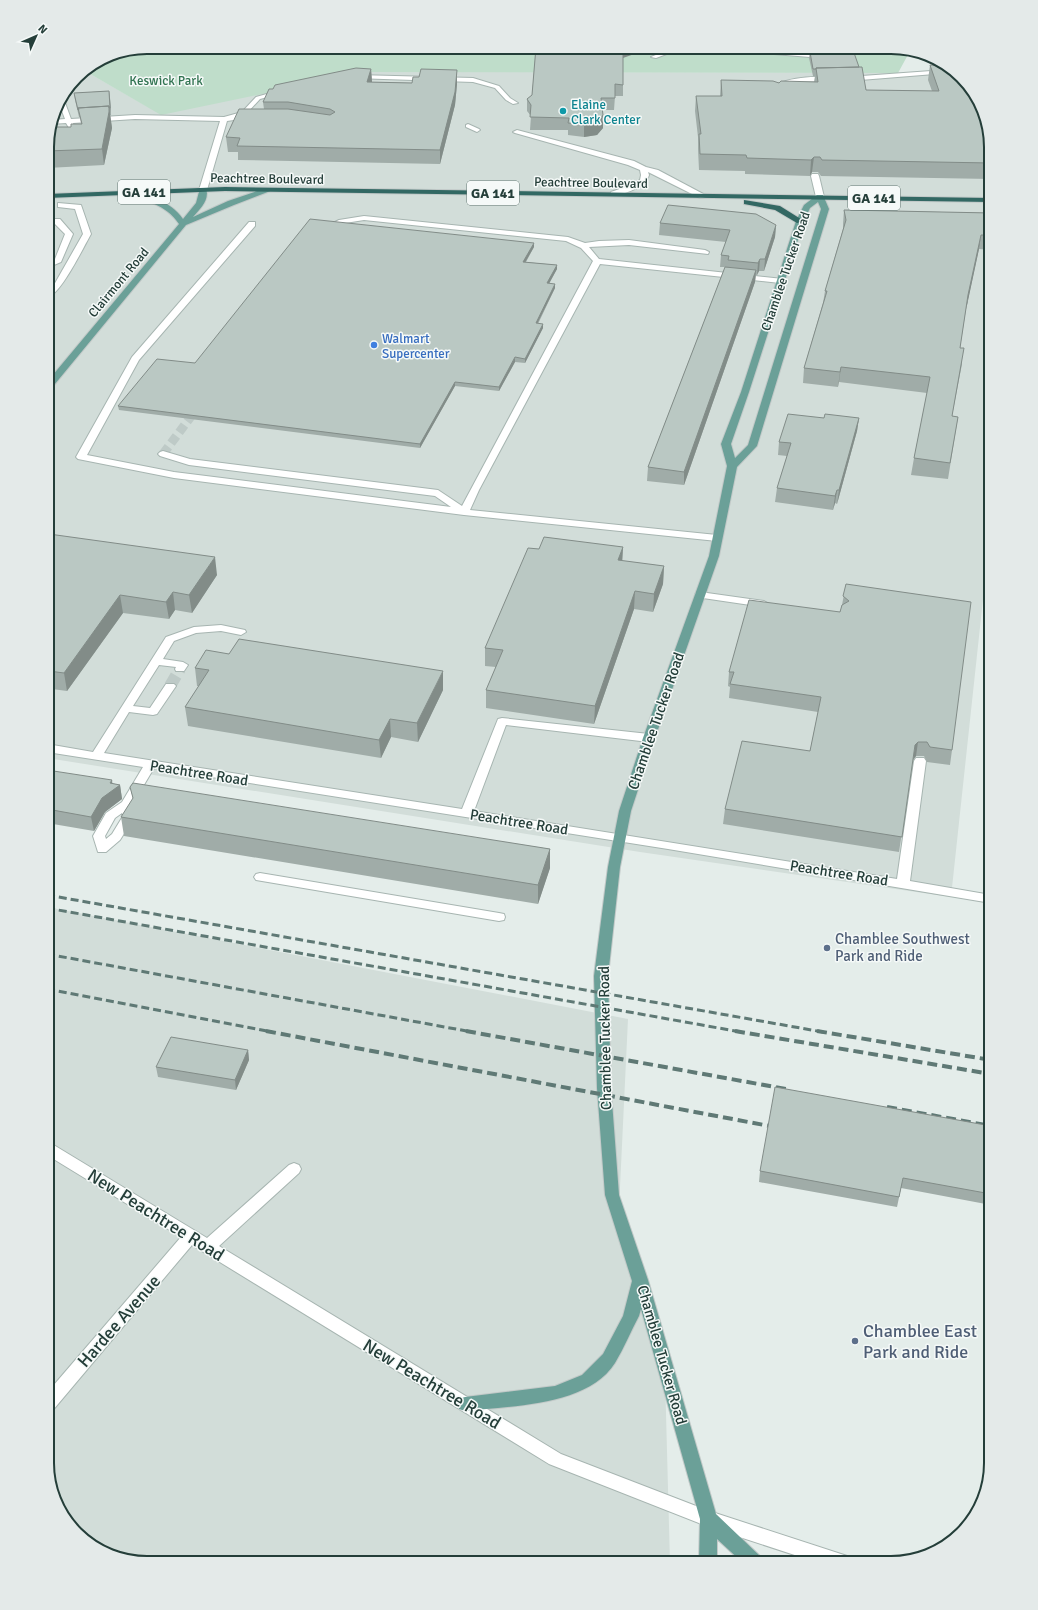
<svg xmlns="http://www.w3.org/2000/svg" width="1038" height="1610" font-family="Signika,sans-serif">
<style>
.built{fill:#d2ddd9}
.green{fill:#bfddca}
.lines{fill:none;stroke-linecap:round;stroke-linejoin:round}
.minor-tunnel-far1{stroke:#becac7;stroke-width:9;stroke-dasharray:9 4.5;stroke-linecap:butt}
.minor-tunnel{stroke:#becac7;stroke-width:12;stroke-dasharray:12 6;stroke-linecap:butt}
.minor-casing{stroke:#a7b5b1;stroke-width:2}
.major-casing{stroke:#c2c9c8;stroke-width:2}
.highway-casing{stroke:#c2c9c8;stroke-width:2}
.minor{fill:#fff;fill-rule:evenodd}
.major{fill:#6ba098;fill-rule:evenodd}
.highway{fill:#326863;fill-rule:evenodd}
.rail-far1{stroke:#5f7975;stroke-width:3;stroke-dasharray:8 4;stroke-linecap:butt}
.rail{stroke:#5f7975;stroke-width:4;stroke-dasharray:10 5;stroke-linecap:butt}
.wall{fill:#a0aca8}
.shaded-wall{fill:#828c88}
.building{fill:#bac8c3;stroke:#828c88}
.culture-dot{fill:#0f9aa8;stroke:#f5f9f8;stroke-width:1.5}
.shop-dot{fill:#3f7fe0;stroke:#f5f9f8;stroke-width:1.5}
.service-dot{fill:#5c6f8a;stroke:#f5f9f8;stroke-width:1.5}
.labels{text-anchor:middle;stroke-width:3;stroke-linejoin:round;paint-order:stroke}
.far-park-label{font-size:13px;fill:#317351;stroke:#f5f9f8}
.far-culture-label{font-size:13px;fill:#0d838f;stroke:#f5f9f8;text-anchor:start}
.far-street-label{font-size:13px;fill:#243e39;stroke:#f5f9f8}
.far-shop-label{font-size:13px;fill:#366cbe;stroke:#f5f9f8;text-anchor:start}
.shield{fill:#f5f9f8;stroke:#637672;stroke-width:1}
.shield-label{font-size:14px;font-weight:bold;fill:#243e39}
.street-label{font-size:15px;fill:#243e39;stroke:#f5f9f8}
.service-label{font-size:15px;fill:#4e5e75;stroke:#f5f9f8;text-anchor:start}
.near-street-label{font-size:18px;fill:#243e39;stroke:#f5f9f8}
.near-service-label{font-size:18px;fill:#4e5e75;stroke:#f5f9f8;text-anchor:start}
.rim{fill:none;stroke:#243e39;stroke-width:2}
</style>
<rect width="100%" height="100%" fill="#e4edea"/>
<path class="built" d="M307,69L463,72L955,73L991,147V584L985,583L984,590L951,897L640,852L47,758V141L55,109L76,76L85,71L148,107Z
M47,907L628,1019L619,1208L665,1376L670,1563H141L92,1546L57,1507L47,1463Z"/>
<path class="green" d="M147,47H898L910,51L898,73L369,72L161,115L85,71L109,55Z"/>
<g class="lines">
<path class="minor-tunnel-far1" d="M163,454L198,407"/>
<path class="minor-tunnel" d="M170,686L180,669"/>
<defs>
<path id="minor" d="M675,47H685L656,58L651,57Z
M710,47H738L822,54L825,56L822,58L713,49Z
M945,70L948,72L947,73L848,81L845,79L848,77Z
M356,75L473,78L499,86L510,98L518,103L513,104L506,100L495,88L473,82L354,78L353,77Z
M816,77H829L832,79L829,81L797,82L782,86L780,90L775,89L777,84C790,79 802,77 816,77Z
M281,90L283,91V93L260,99L246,114L235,118L234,120L227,121L207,190L203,192L199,190L220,121L135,119L73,123L74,127L71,129L69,128L66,123L51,124L52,120L65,119L59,103L62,98L64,100L71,119L135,115L224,117L242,112L256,97Z
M468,124L479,129L480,130L477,132L466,127V125Z
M517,130L634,161L646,167L658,170L707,196L703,198H700L648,172L649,175C648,177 648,179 647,181C643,187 618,197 611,196V192L628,186L640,180L641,175L640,170L628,165L515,133L513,132Z
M812,174H818L819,176L824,197L823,199H820L816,197L811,176Z
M58,203L81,205L91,234C83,248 61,294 47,298V291L54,285L83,234L75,209L58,207Z
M364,216L568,237L585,243L599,241L629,240L705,250L709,252L708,254L629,245L589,247L599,259L783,279L784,281L780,283L600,264L479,490L470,510L717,535L722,538L721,540L717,541L464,515L174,478L78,459L76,457L132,357L249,222H255V226L139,360L87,455L174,472L451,507L435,496L189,465L160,456L158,454L160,452L163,451L190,459L438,490L462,506L593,261L581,248L566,241L364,220L339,224L335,222L339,220Z
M54,219H60L73,234L61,262L47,268V263L55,259L65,234L54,223Z
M700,592L764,601L769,604L764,607L696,597L695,595L696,593Z
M221,625L245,630L246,632L241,635L221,631L196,633L174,641L163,659L183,662L188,665L184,671H176L175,669L176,667L159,665L133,706L150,708L166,684H174L176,686L157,714L153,715L129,712L104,753L462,809L498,719L502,718L649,734L653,735L655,738L653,741L649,742L506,725L474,811L897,879L914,761L916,758H924L926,761L910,881L991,895V903L668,849L154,768L132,805L135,816L120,840L106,852H98L93,836L106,813L122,802L143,767L47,752V744L93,752L166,637L194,627ZM122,813L123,816L112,834L106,839L105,836L115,818Z
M260,873L499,913L504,914L505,917L504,920L499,921L256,880L254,877L256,874Z
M47,1142L52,1144L207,1238L289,1165L294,1163L299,1165L301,1169L299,1173L219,1246L561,1454L709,1511L844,1555L850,1557L853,1563H819L709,1527L549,1464L192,1245L53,1410L47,1412V1393L181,1237L47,1155Z"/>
<path id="major" d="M200,188H206C210,200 200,209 193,217L228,201L266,188H272L273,190L234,205L186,225L50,390L47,391V382L179,224C166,204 144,200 122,194V190H128C148,196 170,200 183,219L196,203Z
M817,195H823L829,209L757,446L737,467L719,556L655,738L631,811L620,867L608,976L611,1088L619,1195L648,1280L716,1514L761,1557L764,1563H743L717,1539V1563H699L700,1519L641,1309L639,1316C631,1331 624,1348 615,1363C588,1406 511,1406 465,1411L459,1409L457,1404L459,1399L465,1397L555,1386L582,1375L603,1354L623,1316L632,1281L605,1195L597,1088L594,976L608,867L619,811L643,738L709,556L727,466L721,444L741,392L796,221L804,205ZM818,202L821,209L748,445L735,458L731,444L749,392L804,221L810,208Z"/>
<path id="highway" d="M225,187L991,198V202L225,191L47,198V194Z
M744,200L780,206L804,221L803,223H797L775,210L744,204Z"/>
</defs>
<use href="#minor" class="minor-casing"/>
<use href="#major" class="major-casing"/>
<use href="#highway" class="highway-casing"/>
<use href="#minor" class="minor"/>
<use href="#major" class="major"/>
<use href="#highway" class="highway"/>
<path class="rail-far1" d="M47,895L823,1032
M47,908L741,1032
M47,954L472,1032
M47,989L272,1032"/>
<path class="rail" d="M266,1031L780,1128
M466,1031L786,1089
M735,1031L991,1074
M817,1031L991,1060
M887,1107L991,1126"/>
</g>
<path class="wall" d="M536,47H654L623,57V96H615L614,110H603V128L597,135L584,137L568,135V130H530L531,116L527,111V99L532,95Z
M807,47H852L866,90L932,91L928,80L930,65L991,147V179L821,176L818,172H812L810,176L745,174V171L699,170L698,149V137L695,111L696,96H720L721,80L779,83L814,82L815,76H813L809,58L810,52L808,51Z
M371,69L372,82L457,84L455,105L440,164L238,160V152H228L226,137L264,109L263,102L273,89Z
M109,91L110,98L111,115H110L112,128L104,165L47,168V141L71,127L81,124L80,117H79L75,100L74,93Z
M844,210L991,213V250L979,249L966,309L960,348L962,364L952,416L958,417L948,479L911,475L914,458L927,393L839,382L838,387L803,383L804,368L823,303L825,291L843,229V224Z
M660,223L776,225L775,237L764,271H759L757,275H756L755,282L684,485L647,481L648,467L725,267H720L721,255L726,242L659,235Z
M534,247L526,262L557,265V269L549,284H555V288L538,324H543V328L525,363L515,362L499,391L455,386L420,448L119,410L118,406L195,363Z
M859,418L857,431L837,504L835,503L833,510L775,502L777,488L787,456L778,455L779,442Z
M53,535L217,575L192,613L175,610L169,619L123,613L67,691L52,689L47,696Z
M623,547L622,561L664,566L663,584L653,612L634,609L594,724L486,708V690L496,667L485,666V648L539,549Z
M846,584L952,750L950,765L927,762L924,756H916L913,760L899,852L723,824L725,809L810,751L818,712L729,698L730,687L728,686L729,672L840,612L842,605Z
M195,668L443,690L418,742L391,737L381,758L188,726L185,707L199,686H197Z
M47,770L120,785L122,799L105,812L94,831L47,823Z
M130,787L550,849V868L538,904L124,836L121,817L133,799Z
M248,1050L249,1060L236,1090L158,1077L156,1067Z
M991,1126V1205L901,1188L897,1207L759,1182L760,1171Z"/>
<path class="shaded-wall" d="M623,47H654L623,58Z
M371,69L372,82H367Z
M457,70V84L455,105L440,164V150Z
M109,91L110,98L111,115L110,108Z
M109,106L112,128L104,165L102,149Z
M603,115V128L597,135L584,137V124Z
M814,157L812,172L810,176L811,160Z
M776,225L775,237L764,271L765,259Z
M981,235L979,249L966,310L968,295Z
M534,243V247L523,266V262Z
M760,259L759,271L757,275L758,263Z
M557,265V269L547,287V283Z
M756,270L755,282L684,485V472Z
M555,284V288L535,328L536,323Z
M543,324V328L525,363V359Z
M515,357V362L499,391V387Z
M841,367L839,382L838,387L840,372Z
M455,382V386L420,448V444Z
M859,418L857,431L837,504L839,490Z
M837,490L835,503L833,510L835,496Z
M623,547L622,565L618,560Z
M215,557L217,575L192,613L189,595Z
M664,566L663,584L653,612L654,594Z
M635,591L634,609L594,724L595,706Z
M173,592L175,610L169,619L166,602Z
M120,595L123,613L67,691L64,673Z
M49,671L52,689L47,696V673Z
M443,671V690L418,742L417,723Z
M390,719L391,737L381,758L379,740Z
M918,742L916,756L913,760L915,745Z
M112,780L113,789L120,785L122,799L105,812L94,831L91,817Z
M550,849V868L538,904V885Z
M248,1050L249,1060L236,1090L235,1080Z"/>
<path class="building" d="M536,47H623V85L615,84V98H601L603,115L597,123L584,124L568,123L569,118L530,117L531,105L527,99L532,95Z
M825,47H852L859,67L816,68V69H813L810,52L823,53L827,49Z
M930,65L948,66L981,103L991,147V163L822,160L820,157H814L811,160L747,158L746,155L700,154L699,134H701L696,96H722L721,80L773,81L779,83L781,81L818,82L816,68L862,67L866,90L939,91Z
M356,68L371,69L367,82L412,83L413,77H419L421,69L457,70L455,92L440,150L237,146L240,138L226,137L239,109H288L330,115L335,112L330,109L288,102H263L269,89H273L275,85Z
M109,91L110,108H109V106L78,108L79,110H78L74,93Z
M109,106V112L102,149L47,151V141L50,127H71V124H82L78,108Z
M668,205L756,214L776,225L765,259H760L758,263L728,260L729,256L721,255L730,230L660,223Z
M844,210L991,213V235H981L968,295L960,348H964L952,416L958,417L950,463L914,458L930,377L841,367L840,372L804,368L827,291H825L846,220Z
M310,219L534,243L523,262L557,265L547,283L555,284L536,323L543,324L525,359L515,357L499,387L455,382L420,444L118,406L157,359L195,363Z
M725,267L756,270L684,472L648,467Z
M788,414L824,418L825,414L859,418L839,490H837L835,496L777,488L791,443L779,442Z
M47,530L52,531L49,534L215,557L189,595L173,592L166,602L120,595L64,673L49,671L47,673Z
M544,537L623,547L618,560L664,566L654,594L635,591L595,706L486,690L503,650L485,648L528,548L539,549Z
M846,584L971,602L952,750L930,747L927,742H918L915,745L902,837L725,809L742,741L810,751L821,697L730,684L734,672H729L749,600L840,612L842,605L849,601L843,596Z
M239,639L443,671L417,723L390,719L379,740L185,707L209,670L195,668L206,650L229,654Z
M47,770L112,780L110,783L120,785L102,798L91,817L47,809Z
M133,783L550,849L538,885L121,817L133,798L130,787Z
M171,1037L248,1050L235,1080L156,1067Z
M775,1087L991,1126V1194L903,1178L899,1197L760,1171Z"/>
<circle class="culture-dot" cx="563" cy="111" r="4"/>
<circle class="shop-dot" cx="374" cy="345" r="4"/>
<g class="service-dot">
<circle cx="827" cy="948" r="4"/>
<circle cx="855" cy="1341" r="4"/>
</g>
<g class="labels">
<g class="far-park-label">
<text x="166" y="85">Keswick Park</text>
</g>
<g class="far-culture-label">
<text x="571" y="109">Elaine<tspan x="571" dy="15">Clark Center</tspan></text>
</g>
<g class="far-street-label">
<text transform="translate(267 178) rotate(1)" y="5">Peachtree Boulevard</text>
<text transform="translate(591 182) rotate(1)" y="5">Peachtree Boulevard</text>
<text transform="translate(785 271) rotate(-71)" y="5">Chamblee Tucker Road</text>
<text transform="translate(118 282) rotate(-50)" y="5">Clairmont Road</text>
</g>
<g class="far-shop-label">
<text x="382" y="343">Walmart<tspan x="382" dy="15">Supercenter</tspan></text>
</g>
<g class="shield">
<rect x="118" y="180" width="52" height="24" rx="3"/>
<rect x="467" y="181" width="52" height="24" rx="3"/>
<rect x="848" y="186" width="52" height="24" rx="3"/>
</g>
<g class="shield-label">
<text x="144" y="197">GA 141</text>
<text x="493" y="198">GA 141</text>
<text x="874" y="203">GA 141</text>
</g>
<g class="street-label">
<text transform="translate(656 721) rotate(-71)" y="5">Chamblee Tucker Road</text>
<text transform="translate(199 773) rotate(9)" y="5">Peachtree Road</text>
<text transform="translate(519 822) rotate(9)" y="5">Peachtree Road</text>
<text transform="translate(839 873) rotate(9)" y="5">Peachtree Road</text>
<text transform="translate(605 1038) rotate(-91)" y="5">Chamblee Tucker Road</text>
<text transform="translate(662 1355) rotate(74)" y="5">Chamblee Tucker Road</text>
</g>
<g class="service-label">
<text x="835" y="944">Chamblee Southwest<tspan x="835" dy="17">Park and Ride</tspan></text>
</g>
<g class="near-street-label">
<text transform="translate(156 1215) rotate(32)" y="6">New Peachtree Road</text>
<text transform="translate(119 1321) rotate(-49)" y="6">Hardee Avenue</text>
<text transform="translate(432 1384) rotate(31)" y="6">New Peachtree Road</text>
</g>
<g class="near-service-label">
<text x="863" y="1337">Chamblee East<tspan x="863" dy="21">Park and Ride</tspan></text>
</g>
</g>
<path d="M0 0H1038V1610H0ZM147 54H891A93 93 0 0 1 984 147V1463A93 93 0 0 1 891 1556H147A93 93 0 0 1 54 1463V147A93 93 0 0 1 147 54Z" fill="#e4eae9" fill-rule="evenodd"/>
<path class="rim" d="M147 54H891A93 93 0 0 1 984 147V1463A93 93 0 0 1 891 1556H147A93 93 0 0 1 54 1463V147A93 93 0 0 1 147 54Z"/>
<g transform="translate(36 36) rotate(45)" stroke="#f5f9f8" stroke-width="3" paint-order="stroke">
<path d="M0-3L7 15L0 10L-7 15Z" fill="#243e39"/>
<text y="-6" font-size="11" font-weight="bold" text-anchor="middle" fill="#243e39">N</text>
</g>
</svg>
